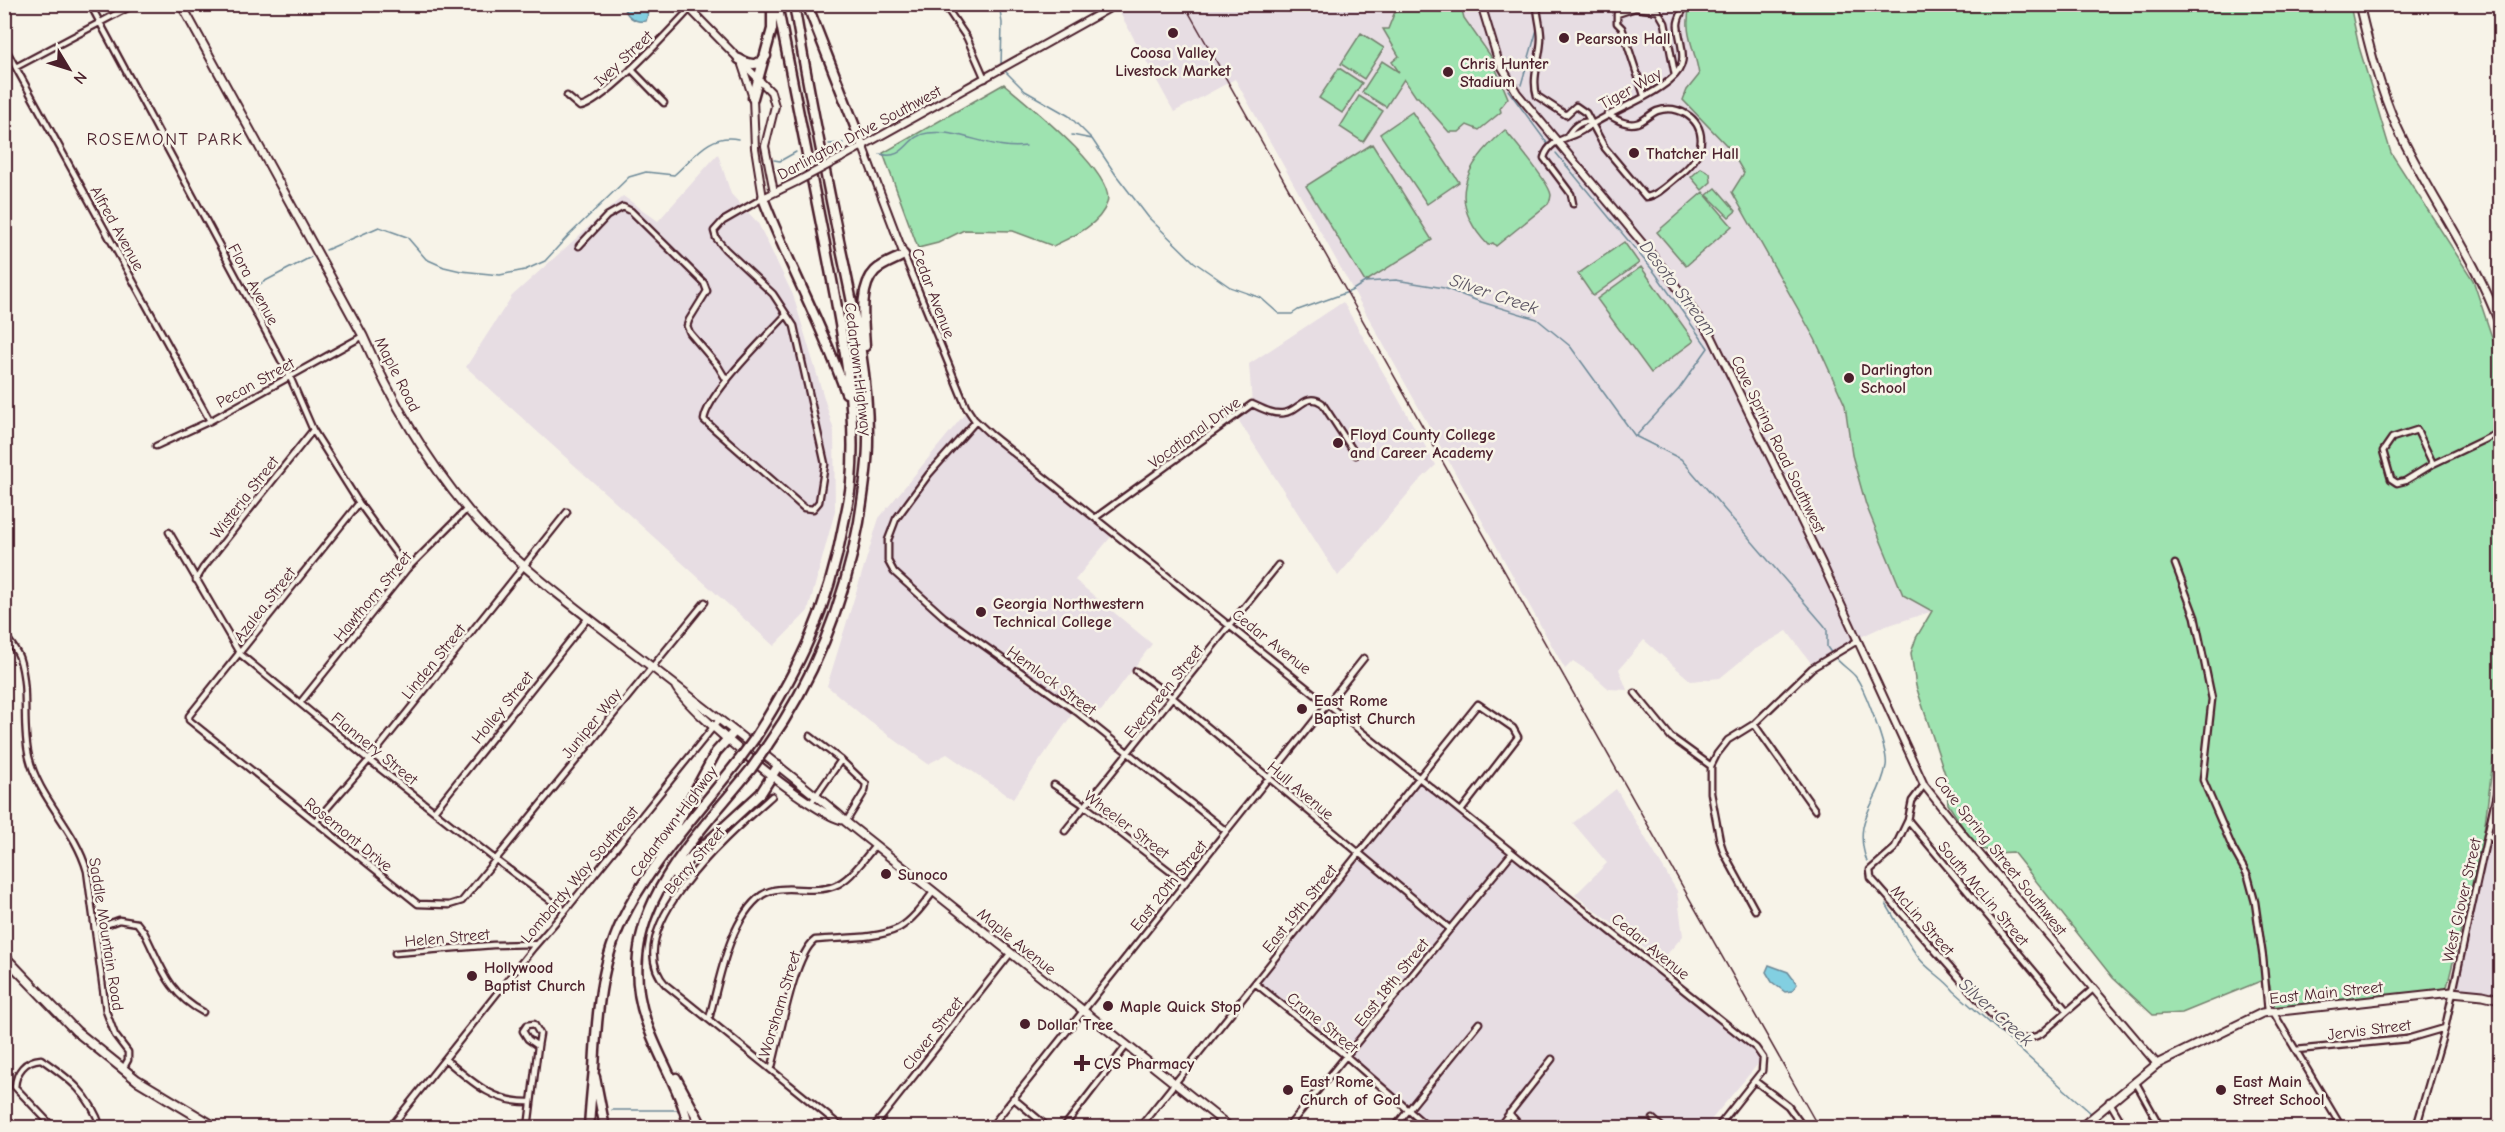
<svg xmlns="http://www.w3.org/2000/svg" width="2505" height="1132" font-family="'Comic Neue',sans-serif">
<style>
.built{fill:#e7dde3}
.green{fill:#9ee3b0;stroke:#74816e;stroke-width:1.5}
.water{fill:#82cfe1;stroke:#6c8998;stroke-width:1.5}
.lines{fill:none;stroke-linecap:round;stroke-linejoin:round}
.stream{stroke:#6c8998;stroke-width:1.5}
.minor-casing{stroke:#4a1f2b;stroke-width:9}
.tertiary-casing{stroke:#4a1f2b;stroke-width:10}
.secondary-casing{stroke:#4a1f2b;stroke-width:11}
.primary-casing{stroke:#4a1f2b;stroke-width:12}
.motorway-casing{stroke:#4a1f2b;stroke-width:13}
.minor{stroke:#f7f3e8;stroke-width:4.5}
.tertiary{stroke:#f7f3e8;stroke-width:6}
.secondary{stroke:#f7f3e8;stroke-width:7}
.primary{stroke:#f7f3e8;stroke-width:8}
.motorway{stroke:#f7f3e8;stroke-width:8}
.rail{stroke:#4a1f2b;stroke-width:1.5}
.tertiary-bridge-casing{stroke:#4a1f2b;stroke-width:10;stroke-linecap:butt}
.motorway-bridge-casing{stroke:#4a1f2b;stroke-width:13;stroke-linecap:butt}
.tertiary-bridge{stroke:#f7f3e8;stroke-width:6}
.motorway-bridge{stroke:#f7f3e8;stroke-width:8}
.poi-dot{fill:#4a1f2b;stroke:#f7f3e8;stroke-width:2}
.labels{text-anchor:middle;stroke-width:5;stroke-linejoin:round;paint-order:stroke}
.poi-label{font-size:16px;font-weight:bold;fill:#4a1f2b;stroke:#f7f3e8;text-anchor:start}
.street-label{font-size:16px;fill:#4a1f2b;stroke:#f7f3e8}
.neighbourhood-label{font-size:18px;letter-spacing:1.5px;fill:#4a1f2b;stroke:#f7f3e8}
.water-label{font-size:18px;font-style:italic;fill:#5b5462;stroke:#f7f3e8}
</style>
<rect width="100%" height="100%" fill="#f7f3e8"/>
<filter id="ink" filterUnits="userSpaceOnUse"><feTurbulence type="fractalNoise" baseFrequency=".0167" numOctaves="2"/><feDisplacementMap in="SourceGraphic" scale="12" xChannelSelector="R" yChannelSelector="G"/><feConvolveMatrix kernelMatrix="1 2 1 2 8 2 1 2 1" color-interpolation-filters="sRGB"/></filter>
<g filter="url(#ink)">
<path class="built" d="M1135,4L2128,5L1933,611L1880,628L1854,640L1814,667L1787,631L1754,650L1720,678L1691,681L1644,640L1619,669L1627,690L1609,689L1591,673L1573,661L1565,669L1235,79L1174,112L1120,13Z
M718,154L731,194L758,223L793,295L834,431L835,511L808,611L774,646L466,367L512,296L623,196L658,221Z
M1343,302L1436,465L1418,482L1338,576L1239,421L1252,404L1249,364Z
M968,410L1115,532L1075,580L1152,644L1101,711L1078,706L1013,799L947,754L928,764L869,721L827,686L879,518Z
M1418,777L1763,1058L1705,1127H1432L1255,983Z
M1616,789L1677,891L1683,936L1661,961L1575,895L1607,863L1573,823Z
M2490,843L2500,851V994L2483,990H2462L2455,986Z"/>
<path class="green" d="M1441,5L1454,6L1462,10L1464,18L1490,55L1508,98L1500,108L1501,112L1479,130L1467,125L1459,132H1449L1418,97H1416L1404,79L1386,107L1362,92L1382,61L1399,72L1392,62L1399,56L1383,29H1388L1394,14L1402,5Z
M1690,5H2350L2359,47L2391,153L2473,280L2500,361V706L2483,839L2446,991L2275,1008L2268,978L2182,1013L2153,1015L2113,978L2013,852L1996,853L1976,847L1948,804L1946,777L1916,686L1911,653L1916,638L1932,611L1903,595L1866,505L1852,455L1845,405L1815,339L1732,192L1744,173L1730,149L1683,100L1687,90L1699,75C1695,46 1683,36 1690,5Z
M1361,33L1384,48L1364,79L1341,64Z
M1339,68L1362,83L1342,113L1319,98Z
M1004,84C1025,102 1117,174 1107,203C1100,225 1072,237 1053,246L1013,231L964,230L938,243L918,248L883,153Z
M1359,96L1383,111L1363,142L1340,127Z
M1412,112L1459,182L1427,204L1380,134Z
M1505,130C1514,141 1550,183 1551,195C1551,199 1550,201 1548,204L1496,246L1493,243L1488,245C1446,201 1464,165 1505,130Z
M1372,144L1432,240L1365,282L1306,186Z
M1701,168L1710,173L1711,182L1702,190L1691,177Z
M1716,188L1736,211L1729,217L1707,195Z
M1703,192L1732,226L1686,266L1657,232Z
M1624,242L1639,263L1593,296L1578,274Z
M1641,267L1694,341L1651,373L1597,299Z"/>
<path class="water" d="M624,5H641L648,14L646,21C635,23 625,16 624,5Z
M1769,965L1788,972L1797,984L1792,991L1785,992L1772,982L1766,972Z"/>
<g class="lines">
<path class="stream" d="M999,4L1002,23L1001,66
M1004,70L1025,91L1069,116L1092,139L1116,175L1149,218L1194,262L1230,287L1261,298L1279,314H1292L1298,310L1351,291L1365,282L1396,280L1444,288L1478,301L1537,319L1570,346L1635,436L1681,459L1823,624L1827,629V647L1832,654
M1521,85L1538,26
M1508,90L1547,143
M1072,135L1092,139
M829,144L843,143
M1556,153L1655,273L1708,348L1679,389L1636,436
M880,154C906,161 906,135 928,133C961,129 993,151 1026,146
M774,160L780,161L796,152
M326,250L379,227L407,237L426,259L444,267L461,271L500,275L525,270L545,261L568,236L629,177L646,172L674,175C694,158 708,133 738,139
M250,289L311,257
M1835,657C1841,665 1849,669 1855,676C1864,687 1889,752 1886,766C1879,805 1851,817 1867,862
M1886,904C1897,921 1906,942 1919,958C1929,971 1944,978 1954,991L2092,1114
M612,1110H678
M2095,1117L2105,1128"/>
<defs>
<path id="minor" d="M90,4L290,377L313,430L359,503L407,569
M944,4L967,38L985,79
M1537,4C1537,16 1541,26 1541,38C1541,57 1531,77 1537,96L1566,115L1576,106L1586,113L1605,148L1646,197C1658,196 1671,181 1681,174C1692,165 1701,154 1701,139C1700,117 1677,104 1657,111C1650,114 1644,121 1637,123C1626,126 1616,119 1607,114
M4,46L210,421
M16,67L135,4
M631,69L664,103
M1644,95L1622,28L1617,23V14L1635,8L1658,11L1665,23L1675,75
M567,96L580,107C603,104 671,29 690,9
M1568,135C1574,126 1581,119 1593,123
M763,198L723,221L714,231L716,238L725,249L773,294L794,326L825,464L819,502L813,509L804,508L704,420C707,394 766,337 785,316
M1573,204L1571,194L1544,158C1549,139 1569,139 1583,130C1609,112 1648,99 1670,80C1691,63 1680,47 1678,26C1677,19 1683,11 1686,4
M579,246L607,216L623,207L631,211L704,283L707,291L689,320L687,326L690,333L718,366L727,381
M904,255L966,407L974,419L990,434L1756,1048L1763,1058L1762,1071L1717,1128
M976,421L929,474L896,519L888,540V561L894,572L944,617L1077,712L1226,831
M2417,430L2433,464L2405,481L2397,483L2391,479L2383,451L2392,438Z
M156,446L210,421L363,336
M2433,464L2500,432
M359,503L189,716V720L418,904L449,905L462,901L705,602
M1095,518L1252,404C1261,408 1273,415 1284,413C1299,411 1305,392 1322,403L1356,455
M169,532L240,654L369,760L496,860L565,911
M2175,564L2195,617L2212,699L2203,780L2233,849L2248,876L2255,902L2263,958L2268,1011
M196,580L203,568L313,430
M4,634C9,641 16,649 19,657C30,690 21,724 29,757C39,799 75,828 87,871L106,1011L115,1035L128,1052V1060L123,1069
M1136,671L1173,698L1450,929
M1635,693L1671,737L1711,766
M300,703L407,569L467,509
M1754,724L1815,810
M810,736L841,760L866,784L865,791L846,822
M1054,785L1084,805L1185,883
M1924,785L1912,801L1908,820L2067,1011
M772,796C735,829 615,930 666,985L843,1128
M811,803L841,760
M434,811L588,618
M1908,820L1894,849L1870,870L1871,878L2005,1030C2017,1041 2027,1041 2041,1034L2093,989
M315,822L369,760L567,512
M1065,831L1278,565
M2488,835L2500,845
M1755,910L1724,853L1720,841L1711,793V766L1717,754L1728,740L1754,724L1812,668L1857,641
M95,929L119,920L137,923L144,932C161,965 168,994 203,1012
M395,953L493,945L536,944
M1255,983L1346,1056L1429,1128
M2272,1010L2342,1128
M709,1019C719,982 729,919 762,895C781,882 812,895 834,886C852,879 863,859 876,845
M534,1024L540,1034L538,1046L528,1039L523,1031L527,1025Z
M2296,1050L2407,1039L2445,1028
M445,1059C471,1081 493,1103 530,1102
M771,1070C780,1040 793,956 815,940C841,937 875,940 899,928C913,920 924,904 934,891
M1755,1081L1788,1106L1804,1128
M2135,1081L2161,1128
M1013,1098L1049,1128
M2109,1101L2125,1128
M1509,1113L1522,1128
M1653,1119L1663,1128
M4,1126L5,1128
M54,1128L15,1087C16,1072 25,1060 41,1059C70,1079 90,1094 101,1128
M390,1128L533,948L565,911L719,720
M528,1128L538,1046
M873,1128L1010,954
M990,1128L1364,658
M1063,1128L1127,1045
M1139,1128L1478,704L1513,728L1518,737L1461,811
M1214,1128L1220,1119
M1287,1128L1512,853
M1394,1128L1479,1023
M1498,1128L1552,1059
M2416,1128L2445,1028L2500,777"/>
<path id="tertiary" d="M685,4L771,92L775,106L765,146L774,192
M1481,4L1498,60L1517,93L1663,268L1712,337L1822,563L1924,785L1966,838L2157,1064
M742,65L753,98L755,148L763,198L796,182
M863,147L904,255
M841,158L1117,4"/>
<path id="secondary" d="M181,4L363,336C390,398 425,458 468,510C513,563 571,604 626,647C697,702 769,757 839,815L846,822L1231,1128
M2359,4C2369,46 2379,87 2397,127C2428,195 2474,254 2500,325
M676,687C690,713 816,817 843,820
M2080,1128L2157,1064L2262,1013L2452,992L2483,995L2500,999"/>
<path id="primary" d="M4,956L76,1031L137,1080L217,1128"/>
<path id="motorway" d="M807,4L863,147
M739,59C749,65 759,67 766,56
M753,98L772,29V4
M763,198C788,264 823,326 846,393
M865,346C864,324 858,288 875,271C882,264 895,260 904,255
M755,738C800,667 828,609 843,527C846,512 850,497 851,482C858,402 840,323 825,244C809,164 793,84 777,4
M767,746C815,678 844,604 859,522C863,496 868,468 868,441C869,373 853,307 839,240C823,162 807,83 794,4
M660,855L716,752L734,732
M674,873L761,793L778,766
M595,1077L605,1128
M676,1078L703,1128
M589,1128C590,1108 592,1088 594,1069C597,1006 601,953 634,898C664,849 704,805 739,760
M689,1128C681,1090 658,1057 646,1021C610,916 691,844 751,769"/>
</defs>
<use href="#minor" class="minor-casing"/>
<use href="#tertiary" class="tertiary-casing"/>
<use href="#secondary" class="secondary-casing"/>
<use href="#primary" class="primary-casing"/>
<use href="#motorway" class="motorway-casing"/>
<use href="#minor" class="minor"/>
<use href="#tertiary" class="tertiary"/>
<use href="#secondary" class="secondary"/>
<use href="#primary" class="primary"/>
<use href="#motorway" class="motorway"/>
<path class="rail" d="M1184,4L1819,1128"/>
<defs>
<path id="tertiary-bridge" d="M796,182L841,158"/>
<path id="motorway-bridge" d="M739,760L755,738
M751,769L767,746"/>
</defs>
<use href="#tertiary-bridge" class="tertiary-bridge-casing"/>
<use href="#motorway-bridge" class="motorway-bridge-casing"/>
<use href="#tertiary-bridge" class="tertiary-bridge"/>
<use href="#motorway-bridge" class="motorway-bridge"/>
</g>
</g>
<g class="poi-dot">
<circle cx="1173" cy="33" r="6"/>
<circle cx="1564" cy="38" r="6"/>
<circle cx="1448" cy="72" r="6"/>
<circle cx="1634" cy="153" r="6"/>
<circle cx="1849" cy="378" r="6"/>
<circle cx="1338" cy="443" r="6"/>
<circle cx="981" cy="612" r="6"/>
<circle cx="1302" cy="709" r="6"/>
<circle cx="886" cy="874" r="6"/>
<circle cx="472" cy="976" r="6"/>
<circle cx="1108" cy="1006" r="6"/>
<circle cx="1025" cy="1024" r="6"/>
<path d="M1079 1054h6v6h6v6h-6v6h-6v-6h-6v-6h6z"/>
<circle cx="1288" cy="1090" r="6"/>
<circle cx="2221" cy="1090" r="6"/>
</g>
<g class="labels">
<g class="poi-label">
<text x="1576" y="44">Pearsons Hall</text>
<text x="1173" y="58" text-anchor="middle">Coosa Valley<tspan x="1173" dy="18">Livestock Market</tspan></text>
<text x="1460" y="69">Chris Hunter<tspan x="1460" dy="18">Stadium</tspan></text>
<text x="1646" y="159">Thatcher Hall</text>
<text x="1861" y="375">Darlington<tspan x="1861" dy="18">School</tspan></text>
<text x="1350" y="440">Floyd County College<tspan x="1350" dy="18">and Career Academy</tspan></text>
<text x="993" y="609">Georgia Northwestern<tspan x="993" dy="18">Technical College</tspan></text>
<text x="1314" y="706">East Rome<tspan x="1314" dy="18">Baptist Church</tspan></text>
<text x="898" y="880">Sunoco</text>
<text x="484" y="973">Hollywood<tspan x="484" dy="18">Baptist Church</tspan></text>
<text x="1120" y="1012">Maple Quick Stop</text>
<text x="1037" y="1030">Dollar Tree</text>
<text x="1094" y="1069">CVS Pharmacy</text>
<text x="1300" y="1087">East Rome<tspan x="1300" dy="18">Church of God</tspan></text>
<text x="2233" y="1087">East Main<tspan x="2233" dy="18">Street School</tspan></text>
</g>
<g class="street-label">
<text transform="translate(623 58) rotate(-43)" y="6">Ivey Street</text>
<text transform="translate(1630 88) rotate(-29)" y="6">Tiger Way</text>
<text transform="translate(859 132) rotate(-28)" y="6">Darlington Drive Southwest</text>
<text transform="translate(118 228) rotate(61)" y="6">Alfred Avenue</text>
<text transform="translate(254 284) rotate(62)" y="6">Flora Avenue</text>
<text transform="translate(934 293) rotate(69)" y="6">Cedar Avenue</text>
<text transform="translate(859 369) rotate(83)" y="6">Cedartown Highway</text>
<text transform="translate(398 374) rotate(63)" y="6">Maple Road</text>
<text transform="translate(255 382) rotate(-29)" y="6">Pecan Street</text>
<text transform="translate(1194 432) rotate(-36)" y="6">Vocational Drive</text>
<text transform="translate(1779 444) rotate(64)" y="6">Cave Spring Road Southwest</text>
<text transform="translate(244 497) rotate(-52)" y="6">Wisteria Street</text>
<text transform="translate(372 596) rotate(-50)" y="6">Hawthorn Street</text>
<text transform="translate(264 604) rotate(-52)" y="6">Azalea Street</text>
<text transform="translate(1272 641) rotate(38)" y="6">Cedar Avenue</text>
<text transform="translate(433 661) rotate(-51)" y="6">Linden Street</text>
<text transform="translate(1052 680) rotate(36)" y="6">Hemlock Street</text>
<text transform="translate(1163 691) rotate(-51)" y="6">Evergreen Street</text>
<text transform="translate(502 707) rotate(-51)" y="6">Holley Street</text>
<text transform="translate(591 723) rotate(-51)" y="6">Juniper Way</text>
<text transform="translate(375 748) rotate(39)" y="6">Flannery Street</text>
<text transform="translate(1301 790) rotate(40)" y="6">Hull Avenue</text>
<text transform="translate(673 821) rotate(-53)" y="6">Cedartown Highway</text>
<text transform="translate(1127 824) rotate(37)" y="6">Wheeler Street</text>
<text transform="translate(349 834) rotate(39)" y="6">Rosemont Drive</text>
<text transform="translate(2001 855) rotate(51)" y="6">Cave Spring Street Southwest</text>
<text transform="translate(694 860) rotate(-49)" y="6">Berry Street</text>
<text transform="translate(579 874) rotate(-50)" y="6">Lombardy Way Southeast</text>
<text transform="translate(1168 885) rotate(-51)" y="6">East 20th Street</text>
<text transform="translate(1984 893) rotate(50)" y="6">South McLin Street</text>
<text transform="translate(2461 900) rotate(-77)" y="6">West Glover Street</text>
<text transform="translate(1299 908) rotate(-51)" y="6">East 19th Street</text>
<text transform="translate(1923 920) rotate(49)" y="6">McLin Street</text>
<text transform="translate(107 934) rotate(81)" y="6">Saddle Mountain Road</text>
<text transform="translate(447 937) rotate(-5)" y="6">Helen Street</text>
<text transform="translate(1017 941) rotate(39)" y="6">Maple Avenue</text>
<text transform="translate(1651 946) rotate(39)" y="6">Cedar Avenue</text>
<text transform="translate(1391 982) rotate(-51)" y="6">East 18th Street</text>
<text transform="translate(2326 992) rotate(-6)" y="6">East Main Street</text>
<text transform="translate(779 1004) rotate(-73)" y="6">Worsham Street</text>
<text transform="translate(1323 1022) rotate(39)" y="6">Crane Street</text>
<text transform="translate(2369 1029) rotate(-7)" y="6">Jervis Street</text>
<text transform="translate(932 1033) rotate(-52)" y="6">Clover Street</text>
</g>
<g class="neighbourhood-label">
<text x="165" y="145">ROSEMONT PARK</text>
</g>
<g class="water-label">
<text transform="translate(1678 288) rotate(53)" y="6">Desoto Stream</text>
<text transform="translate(1494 294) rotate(19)" y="6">Silver Creek</text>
<text transform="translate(1996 1012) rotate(42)" y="6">Silver Creek</text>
</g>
</g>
<rect width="2505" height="1132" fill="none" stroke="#f7f3e8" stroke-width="24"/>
<rect x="12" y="12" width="2481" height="1108" fill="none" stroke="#4a1f2b" stroke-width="2" filter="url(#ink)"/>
<g transform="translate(69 69) rotate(128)" stroke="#f7f3e8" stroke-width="4.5" paint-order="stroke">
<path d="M0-4.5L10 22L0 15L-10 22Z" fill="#4a1f2b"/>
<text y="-9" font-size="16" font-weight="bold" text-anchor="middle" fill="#4a1f2b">N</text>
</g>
</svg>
